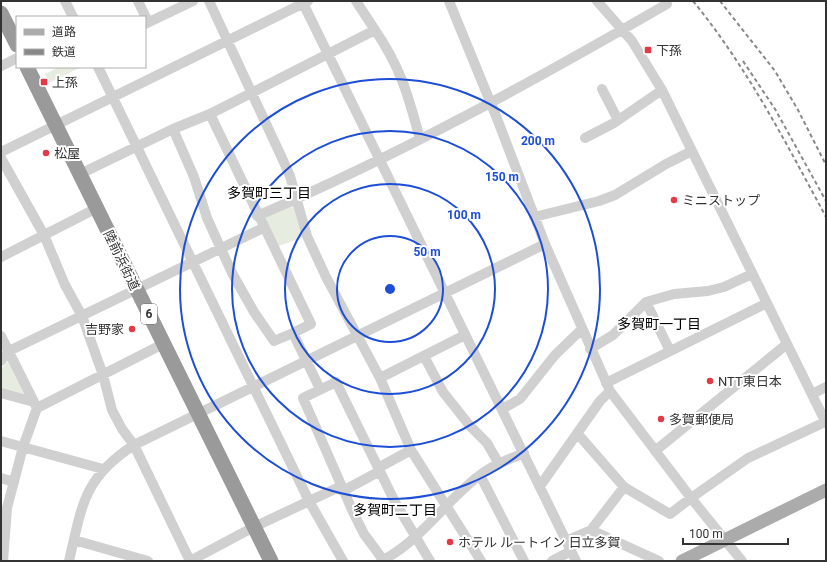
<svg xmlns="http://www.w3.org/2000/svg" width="827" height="562" font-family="Roboto,'Noto Sans JP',sans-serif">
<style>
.green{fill:#e6ecdf}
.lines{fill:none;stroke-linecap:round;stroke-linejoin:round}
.minor{stroke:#d0d0d0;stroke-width:10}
.major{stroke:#ababab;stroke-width:13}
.highway{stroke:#9a9a9a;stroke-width:15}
.rail{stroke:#888;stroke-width:2;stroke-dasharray:4 3;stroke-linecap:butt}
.ring{fill:none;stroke:#1d4ed8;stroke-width:2}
.poi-dot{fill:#e63946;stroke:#fff;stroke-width:1.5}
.labels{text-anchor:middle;stroke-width:4;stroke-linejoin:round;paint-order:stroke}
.shield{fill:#fff;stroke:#707070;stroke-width:1}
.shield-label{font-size:12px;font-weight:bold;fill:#333}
.poi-label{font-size:13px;fill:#333;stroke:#fff;text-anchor:start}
.street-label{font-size:13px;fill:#333;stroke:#fff}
.neighbourhood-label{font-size:14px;fill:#000;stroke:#fff}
.centre{fill:#1d4ed8;stroke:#fff;stroke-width:2}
.ring-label{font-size:12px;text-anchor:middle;font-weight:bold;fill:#1d4ed8;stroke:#fff;stroke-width:4;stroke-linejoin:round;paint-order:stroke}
</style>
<rect width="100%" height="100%" fill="#fff"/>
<path class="green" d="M59,67H79V68L49,83L45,74Z
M296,199L307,236L273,248L257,216Z
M9,360L26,395L1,389V369Z"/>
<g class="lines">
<path class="minor" d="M65,1L73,17
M138,1L148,22
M209,1L282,158L290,176L307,236L326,277L380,378L411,450L481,561
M302,1L576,561
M356,1L375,30
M449,1L496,116L545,244L610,391L691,498L742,561
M597,1L632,41L662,90L826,423
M145,24L193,1
M1,66L17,58
M98,67L309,501L343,561
M602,89L618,120
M210,114L311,324L293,333
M173,129L194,177L207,218L232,273L254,312L274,341L293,333L320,389
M585,138L614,123L662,90
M1,152L308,1
M1,158L44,235L65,285L82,316L103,375L112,410L122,429L134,445L190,561
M80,174L173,129L210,114L375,30C401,68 408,95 420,139
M257,216C399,155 534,81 667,4
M534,217L599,201L615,195L666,164L692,151
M1,257L97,208
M646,302L670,351
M1,336L37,408
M590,349L613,335L646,302L674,294L708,291L724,287L752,274
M424,356L443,392L470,426L487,443L499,464
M1,361L9,351L263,228
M380,378L465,335
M606,383L767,303
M1,393L34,402
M812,394L826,387
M502,409L520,399L555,355L582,329
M577,433L624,487L670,514L691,498L748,458L825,422
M1,441L103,469
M655,451L787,344
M378,468L411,450
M480,475L524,561
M1,478L14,482
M540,486L600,401L610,391
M591,530L624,487
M74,540L148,561
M566,541L591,530L659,561
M3,561L7,508L23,447L37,408L163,344
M69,561C82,506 83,478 134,445L545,244
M190,561L254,527L337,488L343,491L380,471
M381,561C421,541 445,501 480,475C493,465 509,459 524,453
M384,561L364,534L353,512L303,398L336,382L395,502L430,561
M552,561L571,551"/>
<path class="major" d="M682,561L826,490"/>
<path class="highway" d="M1,13L17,45
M27,67L271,561"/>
<path class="rail" d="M693,1C747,67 786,143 826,217
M720,1L775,71L798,110L826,165
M743,61L775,109L826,201"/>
</g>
<g class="ring">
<circle cx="390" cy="289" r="53"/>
<circle cx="390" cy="289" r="105"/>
<circle cx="390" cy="289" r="158"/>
<circle cx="390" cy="289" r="210"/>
</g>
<g class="poi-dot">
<rect x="644" y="46" width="8" height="8" rx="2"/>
<rect x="40" y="78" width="8" height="8" rx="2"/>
<circle cx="46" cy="153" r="4"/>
<circle cx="674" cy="200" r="4"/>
<circle cx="132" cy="329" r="4"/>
<circle cx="710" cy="381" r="4"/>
<circle cx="661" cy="419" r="4"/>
<circle cx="450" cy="542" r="4"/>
</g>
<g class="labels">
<rect class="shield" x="141" y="304" width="16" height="20" rx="3"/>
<g class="shield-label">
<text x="149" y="318">6</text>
</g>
<g class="poi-label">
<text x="656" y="55">下孫</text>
<text x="52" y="87">上孫</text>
<text x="54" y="158">松屋</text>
<text x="682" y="205">ミニストップ</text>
<text x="124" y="334" text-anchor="end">吉野家</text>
<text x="718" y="386">NTT東日本</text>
<text x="669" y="424">多賀郵便局</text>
<text x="458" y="547">ホテル ルートイン 日立多賀</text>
</g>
<g class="street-label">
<text transform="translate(122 260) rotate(64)" y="5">陸前浜街道</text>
</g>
<g class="neighbourhood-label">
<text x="269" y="198">多賀町三丁目</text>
<text x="659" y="329">多賀町一丁目</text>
<text x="395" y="515">多賀町二丁目</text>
</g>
</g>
<circle cx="390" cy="289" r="6" class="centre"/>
<g class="ring-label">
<text x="538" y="145">200 m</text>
<text x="502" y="181">150 m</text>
<text x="464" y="219">100 m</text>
<text x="427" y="256">50 m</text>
</g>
<rect width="827" height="562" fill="none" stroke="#333333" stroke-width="4"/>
<rect x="16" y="16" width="130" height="52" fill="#ffffff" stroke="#adadad"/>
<rect x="24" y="29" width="20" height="6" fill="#ababab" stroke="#adadad"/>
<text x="52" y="36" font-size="12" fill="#333333">道路</text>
<rect x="24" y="49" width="20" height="6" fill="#888888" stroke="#adadad"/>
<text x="52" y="56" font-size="12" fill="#333333">鉄道</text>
<path d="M683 538v6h105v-6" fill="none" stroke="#333333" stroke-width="2"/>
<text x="689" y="538" font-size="12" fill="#333333" stroke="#ffffff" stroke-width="3" paint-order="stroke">100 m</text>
</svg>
